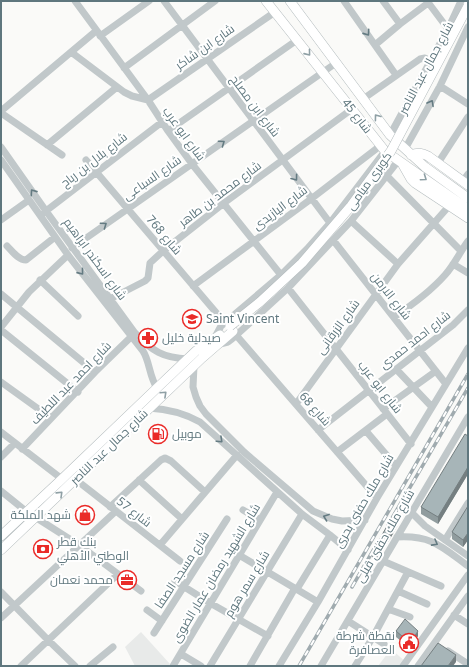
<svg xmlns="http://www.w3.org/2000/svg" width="469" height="667" font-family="'Noto Sans',Cairo,sans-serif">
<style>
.built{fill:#e8eae9}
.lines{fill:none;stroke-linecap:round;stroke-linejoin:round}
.major-casing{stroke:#b4bcbe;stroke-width:10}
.minor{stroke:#c1c8ca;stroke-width:7}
.major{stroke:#fff;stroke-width:9}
.rail-casing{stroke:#a0abaf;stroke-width:3.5}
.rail{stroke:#fff;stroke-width:2;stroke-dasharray:6;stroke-linecap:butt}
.major-bridge-casing{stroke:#b4bcbe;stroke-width:10;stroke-linecap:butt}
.major-bridge{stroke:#fff;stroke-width:9}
.wall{fill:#909c9e}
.shaded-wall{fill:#757f81}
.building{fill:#a7b5b8;stroke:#757f81}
.oneway{stroke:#647b82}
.oneway2{stroke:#8fa0a5}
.labels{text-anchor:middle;stroke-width:4;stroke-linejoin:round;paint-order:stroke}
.street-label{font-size:12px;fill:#5f777e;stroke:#fff}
.poi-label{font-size:12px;fill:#5f777e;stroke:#fff;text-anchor:start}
</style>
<rect width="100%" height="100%" fill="#fafaf8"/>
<path class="built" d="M141,632L170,664L168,666H135L125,647Z
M391,649L407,663L405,666H378Z"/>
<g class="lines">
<defs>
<path id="major" d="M266,1L385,151L468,209
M290,1L390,135L425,167L468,198
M411,155C418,152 422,153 428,156L468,185
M403,165L411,179L415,183L468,218
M1,536L62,479L157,388L196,351L220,335
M1,550L202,358L233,331"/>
</defs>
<use href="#major" class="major-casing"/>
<path class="minor" d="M75,1L148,100L168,131L192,164L281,275
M164,1L330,223
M344,1L396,75
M383,1L400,24
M427,1L448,29
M100,36L149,1
M375,45L400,24L428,3
M71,52L124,92L132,96L148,100L275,12
M124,68L215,1
M440,86L468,104
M363,99L420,59L425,58L430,61
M1,111L96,31
M1,113L62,155
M168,131L297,40
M390,135L448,29L461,1
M47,145L117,87
M1,147L46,211L135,333C152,351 163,358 188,359
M405,149L440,86L468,27
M1,160L68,255L143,351C150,362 149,376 157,388
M86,160L225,323
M438,163L468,117
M386,175L461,251
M463,181L468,174
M42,214L162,122
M1,220L29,200
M351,221L398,264
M333,240L446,384
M7,246C12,251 18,260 26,260L55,237
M72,248L336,63
M453,264L468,273
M40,280L78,316
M193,286L311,199L380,146
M288,288L411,444
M1,294L95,372
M110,299L145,281L148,278L150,263L163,251L224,203L352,109
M394,317C412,305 430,292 445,275C454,265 460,252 468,241
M1,327L29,292L68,255
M1,330L78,392
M236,335L377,498
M214,339L221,326L281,275L307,249L330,223L385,151
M220,344L228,342L232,339L288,288L333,240L351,221L398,161
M194,366L193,387L196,397L200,406L206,414L244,452L313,511L332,519L342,521L365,520
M396,369L432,407
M1,382L51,418
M296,404L398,264L449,206
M149,408C168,409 184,413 200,422L302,514L330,535L348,550
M383,409L436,371
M318,430L453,325L468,310
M366,431L396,466
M1,432L62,479
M22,449L95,372L135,333
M337,452L387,414
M1,457L15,443
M75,479L180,561
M139,480L182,519
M1,491L27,512
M110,507L161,460L165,458L171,461L205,492
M243,510L260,520
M411,512L425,526L468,556
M35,517L79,545L141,591
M397,537C432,535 442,547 468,566
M445,540L468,503
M160,545L237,455
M239,555L318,602
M383,561L441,586
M175,581L210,603L268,636
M297,589L330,535
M398,591L427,604
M1,592L48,640L75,666
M388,609L410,617
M147,610L162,621
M454,615L468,624
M1,618L116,511
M348,621L384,644
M154,633L227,519
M448,651L468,664
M181,654L201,666
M21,666L118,574
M90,666L113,647
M173,666L277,492
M210,666L302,514
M250,666L295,588
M279,666L318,602L377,498L468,348
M321,666L468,417
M355,666L373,637L408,572
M403,666L468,575
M418,666L468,596"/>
<use href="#major" class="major"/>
<defs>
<path id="rail" d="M388,525L468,388
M352,587L378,542
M299,666L468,374"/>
</defs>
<use href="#rail" class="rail-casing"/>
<use href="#rail" class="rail"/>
<defs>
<path id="major-bridge" d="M230,326L260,302L302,263L351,206L391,151L468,6"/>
</defs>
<use href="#major-bridge" class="major-bridge-casing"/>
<use href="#major-bridge" class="major-bridge"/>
</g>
<path class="wall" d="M468,436V474L438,524L421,514V507Z
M468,506V540L463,547L452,539V532Z
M398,525L377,561L372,557V552Z
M396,631L418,636L410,648L396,637Z"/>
<path class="shaded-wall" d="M468,467V474L438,524V517Z
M398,520V525L377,561V555Z
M468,533V540L463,547V540Z
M418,631V636L410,648V643Z
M456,655V662L453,666H448Z"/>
<path class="building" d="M465,434L468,436V467L438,517L421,507Z
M468,506V533L463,540L452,532Z
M393,516L398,520L377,555L372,552Z
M405,619L418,631L410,643L396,631Z
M438,643L456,655L448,666H421Z"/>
<defs><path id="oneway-chevron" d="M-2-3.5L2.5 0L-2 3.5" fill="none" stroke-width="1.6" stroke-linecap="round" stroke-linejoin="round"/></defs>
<g class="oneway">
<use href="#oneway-chevron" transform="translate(367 33) rotate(55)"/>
<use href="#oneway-chevron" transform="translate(431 103) rotate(-61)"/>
<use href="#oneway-chevron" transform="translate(222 143) rotate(-35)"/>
<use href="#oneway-chevron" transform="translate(295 178) rotate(53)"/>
<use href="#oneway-chevron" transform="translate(33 192) rotate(-125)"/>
<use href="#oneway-chevron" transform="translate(104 225) rotate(-35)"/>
<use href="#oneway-chevron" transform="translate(81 272) rotate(51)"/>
<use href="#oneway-chevron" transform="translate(220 440) rotate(43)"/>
<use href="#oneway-chevron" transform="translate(326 517) rotate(-160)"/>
<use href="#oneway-chevron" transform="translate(435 543) rotate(29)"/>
</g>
<g class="oneway2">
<use href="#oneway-chevron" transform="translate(308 53) rotate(51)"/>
<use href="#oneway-chevron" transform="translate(377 117) rotate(-127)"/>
<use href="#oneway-chevron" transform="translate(424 178) rotate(35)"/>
<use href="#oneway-chevron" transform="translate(164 394) rotate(-43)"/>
<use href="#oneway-chevron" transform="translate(60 494) rotate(-44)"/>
</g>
<defs>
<symbol id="school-ring" viewBox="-11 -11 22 22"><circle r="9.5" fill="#fff" stroke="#ea2b28" stroke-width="1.5"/><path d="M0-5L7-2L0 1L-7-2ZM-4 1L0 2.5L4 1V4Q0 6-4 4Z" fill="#ea2b28"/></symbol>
<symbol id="pharmacy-ring" viewBox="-11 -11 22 22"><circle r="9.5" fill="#fff" stroke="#ea2b28" stroke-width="1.5"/><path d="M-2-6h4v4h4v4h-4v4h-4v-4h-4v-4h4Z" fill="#ea2b28"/></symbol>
<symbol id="fuel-ring" viewBox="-11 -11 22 22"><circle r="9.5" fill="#fff" stroke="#ea2b28" stroke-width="1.5"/><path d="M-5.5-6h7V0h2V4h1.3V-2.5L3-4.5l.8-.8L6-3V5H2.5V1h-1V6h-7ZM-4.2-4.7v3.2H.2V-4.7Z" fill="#ea2b28"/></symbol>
<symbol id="shop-ring" viewBox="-11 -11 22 22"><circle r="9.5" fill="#fff" stroke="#ea2b28" stroke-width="1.5"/><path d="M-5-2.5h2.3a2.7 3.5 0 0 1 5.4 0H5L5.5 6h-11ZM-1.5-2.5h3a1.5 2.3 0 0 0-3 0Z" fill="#ea2b28"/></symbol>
<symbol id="bank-ring" viewBox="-11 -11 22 22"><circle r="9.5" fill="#fff" stroke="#ea2b28" stroke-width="1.5"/><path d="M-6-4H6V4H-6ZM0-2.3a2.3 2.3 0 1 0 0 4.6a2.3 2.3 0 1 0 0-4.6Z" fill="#ea2b28"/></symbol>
<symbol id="office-ring" viewBox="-11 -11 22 22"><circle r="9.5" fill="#fff" stroke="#ea2b28" stroke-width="1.5"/><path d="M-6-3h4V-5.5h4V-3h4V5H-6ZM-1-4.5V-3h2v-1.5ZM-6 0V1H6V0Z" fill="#ea2b28"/></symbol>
<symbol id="civic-ring" viewBox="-11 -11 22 22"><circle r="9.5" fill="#fff" stroke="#ea2b28" stroke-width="1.5"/><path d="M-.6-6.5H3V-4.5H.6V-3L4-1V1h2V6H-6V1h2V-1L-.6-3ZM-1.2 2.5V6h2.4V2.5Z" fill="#ea2b28"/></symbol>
</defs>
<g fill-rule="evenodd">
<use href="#school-ring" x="181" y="308" width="22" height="22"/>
<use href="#pharmacy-ring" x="137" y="327" width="22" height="22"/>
<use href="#fuel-ring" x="147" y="423" width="22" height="22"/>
<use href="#shop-ring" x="74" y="504" width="22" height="22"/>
<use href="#bank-ring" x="32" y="538" width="22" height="22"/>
<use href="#office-ring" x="116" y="569" width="22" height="22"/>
<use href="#civic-ring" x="398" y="632" width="22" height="22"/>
</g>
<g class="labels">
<g class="street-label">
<text transform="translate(205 47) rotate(-35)" y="4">شارع ابن شاكر</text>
<text transform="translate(426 68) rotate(-62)" y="4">شارع جمال عبد الناصر</text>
<text transform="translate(255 106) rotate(53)" y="4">شارع ابن مصلح</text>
<text transform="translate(357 116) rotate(52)" y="4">شارع 45</text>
<text transform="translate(184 134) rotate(54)" y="4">شارع ابو عرب</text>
<text transform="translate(94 160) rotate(-38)" y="4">شارع بلال بن رباح</text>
<text transform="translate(152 178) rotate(-35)" y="4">شارع السباعى</text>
<text transform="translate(369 181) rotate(-54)" y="4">كوبرى ميامى</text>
<text transform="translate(220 194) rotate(-37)" y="4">شارع محمد بن طاهر</text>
<text transform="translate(280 208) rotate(-37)" y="4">شارع اليازيدى</text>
<text transform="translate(164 235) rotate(50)" y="4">شارع 768</text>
<text transform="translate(95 259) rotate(54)" y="4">شارع اسكندر ابراهيم</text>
<text transform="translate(391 296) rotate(52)" y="4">شارع الارمن</text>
<text transform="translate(338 327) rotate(-54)" y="4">شارع الزرقانى</text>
<text transform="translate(415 340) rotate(-38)" y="4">شارع احمد حمدى</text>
<text transform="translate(71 383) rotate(-46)" y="4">شارع احمد عبد اللطيف</text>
<text transform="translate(380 387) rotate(52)" y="4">شارع ابو عرب</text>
<text transform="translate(315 409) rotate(49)" y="4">شارع 68</text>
<text transform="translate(109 447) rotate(-44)" y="4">شارع جمال عبد الناصر</text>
<text transform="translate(364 501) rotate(-60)" y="4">شارع ملك حفنى بحرى</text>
<text transform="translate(134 512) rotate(38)" y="4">شارع 57</text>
<text transform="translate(385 536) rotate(-60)" y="4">شارع ملك حفنى قبلى</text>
<text transform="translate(182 570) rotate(-57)" y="4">شارع مسجد الصفا</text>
<text transform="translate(216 573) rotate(-59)" y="4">شارع الشهيد رمضان عمار الضوى</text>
<text transform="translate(247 584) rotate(-59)" y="4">شارع سمر هوم</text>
</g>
<g class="poi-label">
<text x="206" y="323">Saint Vincent</text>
<text x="162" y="342">صيدلية خليل</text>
<text x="172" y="438">موبيل</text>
<text x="71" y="519" text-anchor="end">شهد الملكة</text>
<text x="57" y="546">بنك قطر<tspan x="57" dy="14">الوطني الأهلي</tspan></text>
<text x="113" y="584" text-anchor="end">محمد نعمان</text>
<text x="395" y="640" text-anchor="end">نقطة شرطة<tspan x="395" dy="14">العصافرة</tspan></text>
</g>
</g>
<rect width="469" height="667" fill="none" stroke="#5f777e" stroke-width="4"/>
</svg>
